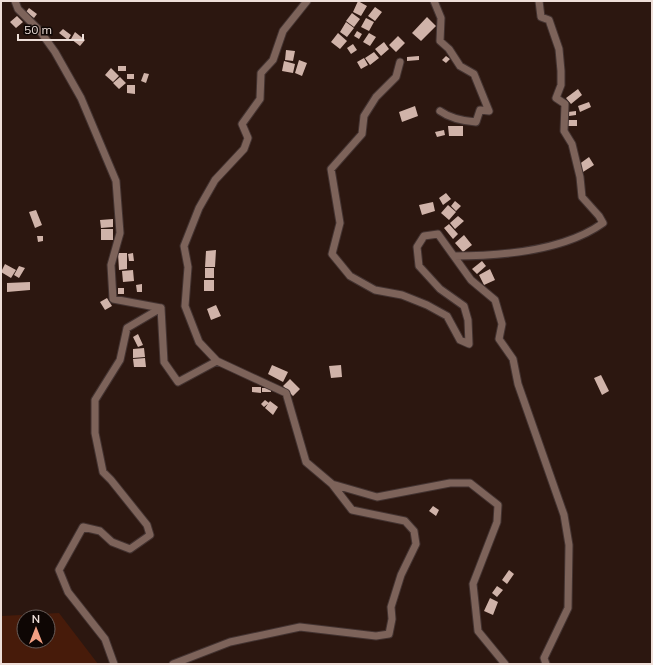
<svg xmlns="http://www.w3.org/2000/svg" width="653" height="665" font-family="Mulish,sans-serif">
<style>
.green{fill:#471b0a;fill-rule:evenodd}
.building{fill:#d0b3a9}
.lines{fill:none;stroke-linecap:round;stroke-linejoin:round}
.street-casing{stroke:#433331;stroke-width:9}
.street{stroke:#7d635a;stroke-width:7}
</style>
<rect width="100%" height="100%" fill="#2c1710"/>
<path class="green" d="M59,613L98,664H1V616ZM24,617H48V641H24Z"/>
<path class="building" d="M358,1L367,6L361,16L353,12Z
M375,7L382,12L375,21L368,16Z
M29,8L37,14L34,18L26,12Z
M352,13L360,19L354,27L346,21Z
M17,16L23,22L16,28L10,22Z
M427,17L436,26L421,41L412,33Z
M366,18L374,22L369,31L361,27Z
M346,22L354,28L347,37L340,32Z
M63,29L71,35L68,40L59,33Z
M357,31L362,34L359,39L354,36Z
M75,32L85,40L80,46L71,39Z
M338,33L347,41L340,49L331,42Z
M369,33L376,37L370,46L363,42Z
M398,36L405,43L396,52L389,45Z
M384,42L389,49L381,56L375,49Z
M353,44L357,50L351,54L347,48Z
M286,50L295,51L293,61L285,60Z
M374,52L379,58L370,65L365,58Z
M419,56V60L407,61V57Z
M446,56L450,59L446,63L442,60Z
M364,58L368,65L361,69L357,62Z
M299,60L307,63L302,76L295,73Z
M284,61L295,64L293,73L282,71Z
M118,66H126V71H118Z
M111,68L119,76L113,82L105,75Z
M144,73L149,74L146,83L141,81Z
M127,74H134V79H127Z
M120,77L126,83L119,89L113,83Z
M127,85H135V94L127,93Z
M578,89L582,95L571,104L566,98Z
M589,102L591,107L580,112L578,106Z
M415,106L418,116L402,122L399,112Z
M576,111V115L569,116L568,112Z
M568,120H577V126H568Z
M448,126H463V136H449Z
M444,130L445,135L437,137L435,132Z
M589,157L594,165L583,172L578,165Z
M446,193L451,199L443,205L439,198Z
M455,201L461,206L456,211L451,206Z
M433,202L435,211L422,215L419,205Z
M448,205L456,212L449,220L441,213Z
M36,210L42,225L35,228L29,212Z
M458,216L464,221L455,229L450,223Z
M113,219V227L101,228L100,220Z
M449,224L458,234L453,239L444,228Z
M101,229H113V240H101Z
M464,235L472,245L463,252L455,243Z
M37,236H43V241L38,242Z
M216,250L215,267H205L206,251Z
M118,253H127V269L119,270Z
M133,253L134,261H129L128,254Z
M482,261L486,266L477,274L472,269Z
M5,264L16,270L11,278L1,272Z
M19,266L25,268L19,278L14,275Z
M205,268H214V278H205Z
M490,269L495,280L484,285L479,275Z
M133,270L134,281L123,282L122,271Z
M204,280H214V291H204Z
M30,282V290L7,292V283Z
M142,284V292H137L136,285Z
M118,288H124V294H118Z
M107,298L112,306L105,310L100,302Z
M216,305L221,316L211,320L207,309Z
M138,334L143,345L138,347L133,337Z
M144,348L145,357L133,358V349Z
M145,358L146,367H134L133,359Z
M272,365L288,372L283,382L268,374Z
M341,365L342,377L331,378L329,366Z
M601,375L609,391L602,395L594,378Z
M290,379L300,389L293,396L283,386Z
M252,387H261V393L252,392Z
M262,388H271V392H262Z
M265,400L269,403L264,407L261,404Z
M270,401L278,407L273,415L265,408Z
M433,506L439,510L436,516L429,511Z
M509,570L514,574L507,584L502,580Z
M497,586L503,590L497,597L492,593Z
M490,598L498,602L493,615L484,611Z"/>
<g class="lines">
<defs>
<path id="street" d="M15,1L18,9L40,31L55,52L81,98L116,181L120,233L111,265L113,299L161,308L164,362L178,382L217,361L286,393L306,462L332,484L377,497L450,483H470L498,505L497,522L473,584L478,631L505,664
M434,1L441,18L440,41L449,49L460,66L474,74L489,111L480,110L476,122C463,121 451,119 440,111
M400,62L396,77L376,97L364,116L362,134L331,169L340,223L332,254L350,276L375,290L402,295L427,305L447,316L460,340L469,344L468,320L464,306L440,289L419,266L417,247L424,236L438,234L471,280L495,300L502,324L499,339L513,359L518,384L564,515L569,545L568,608L544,658L546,664
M454,256C500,256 564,251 603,223L599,216L582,197L580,177L572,144L564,131L565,104L556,98L561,85V71L559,49L549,20L541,17L539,1
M217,361L199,342L185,306L188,267L184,246L199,208L215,180L244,149L248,138L242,124L260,99L261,73L273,60L283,31L307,1
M114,664L105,639L68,592L59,570L83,527L100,531L112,542L130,549L150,535L147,525L111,480L103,472L95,433V400L120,360L127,328L161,308
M173,664L230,642L300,627L376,636L389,634L392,619L391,607L401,575L416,544L414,531L405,521L352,510L332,484"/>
</defs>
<use href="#street" class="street-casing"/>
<use href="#street" class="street"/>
</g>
<rect width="653" height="665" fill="none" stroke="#eedfd9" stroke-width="4"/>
<g transform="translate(36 629)"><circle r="19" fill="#0e0604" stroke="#685d59"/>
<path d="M0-3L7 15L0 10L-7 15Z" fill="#f39f82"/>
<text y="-6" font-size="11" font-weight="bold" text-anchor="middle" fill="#eedfd9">N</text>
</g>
<path d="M18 34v6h65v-6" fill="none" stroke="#eedfd9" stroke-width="2"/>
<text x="24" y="34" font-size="12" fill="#eedfd9" stroke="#0e0604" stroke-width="3" paint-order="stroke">50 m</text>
</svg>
